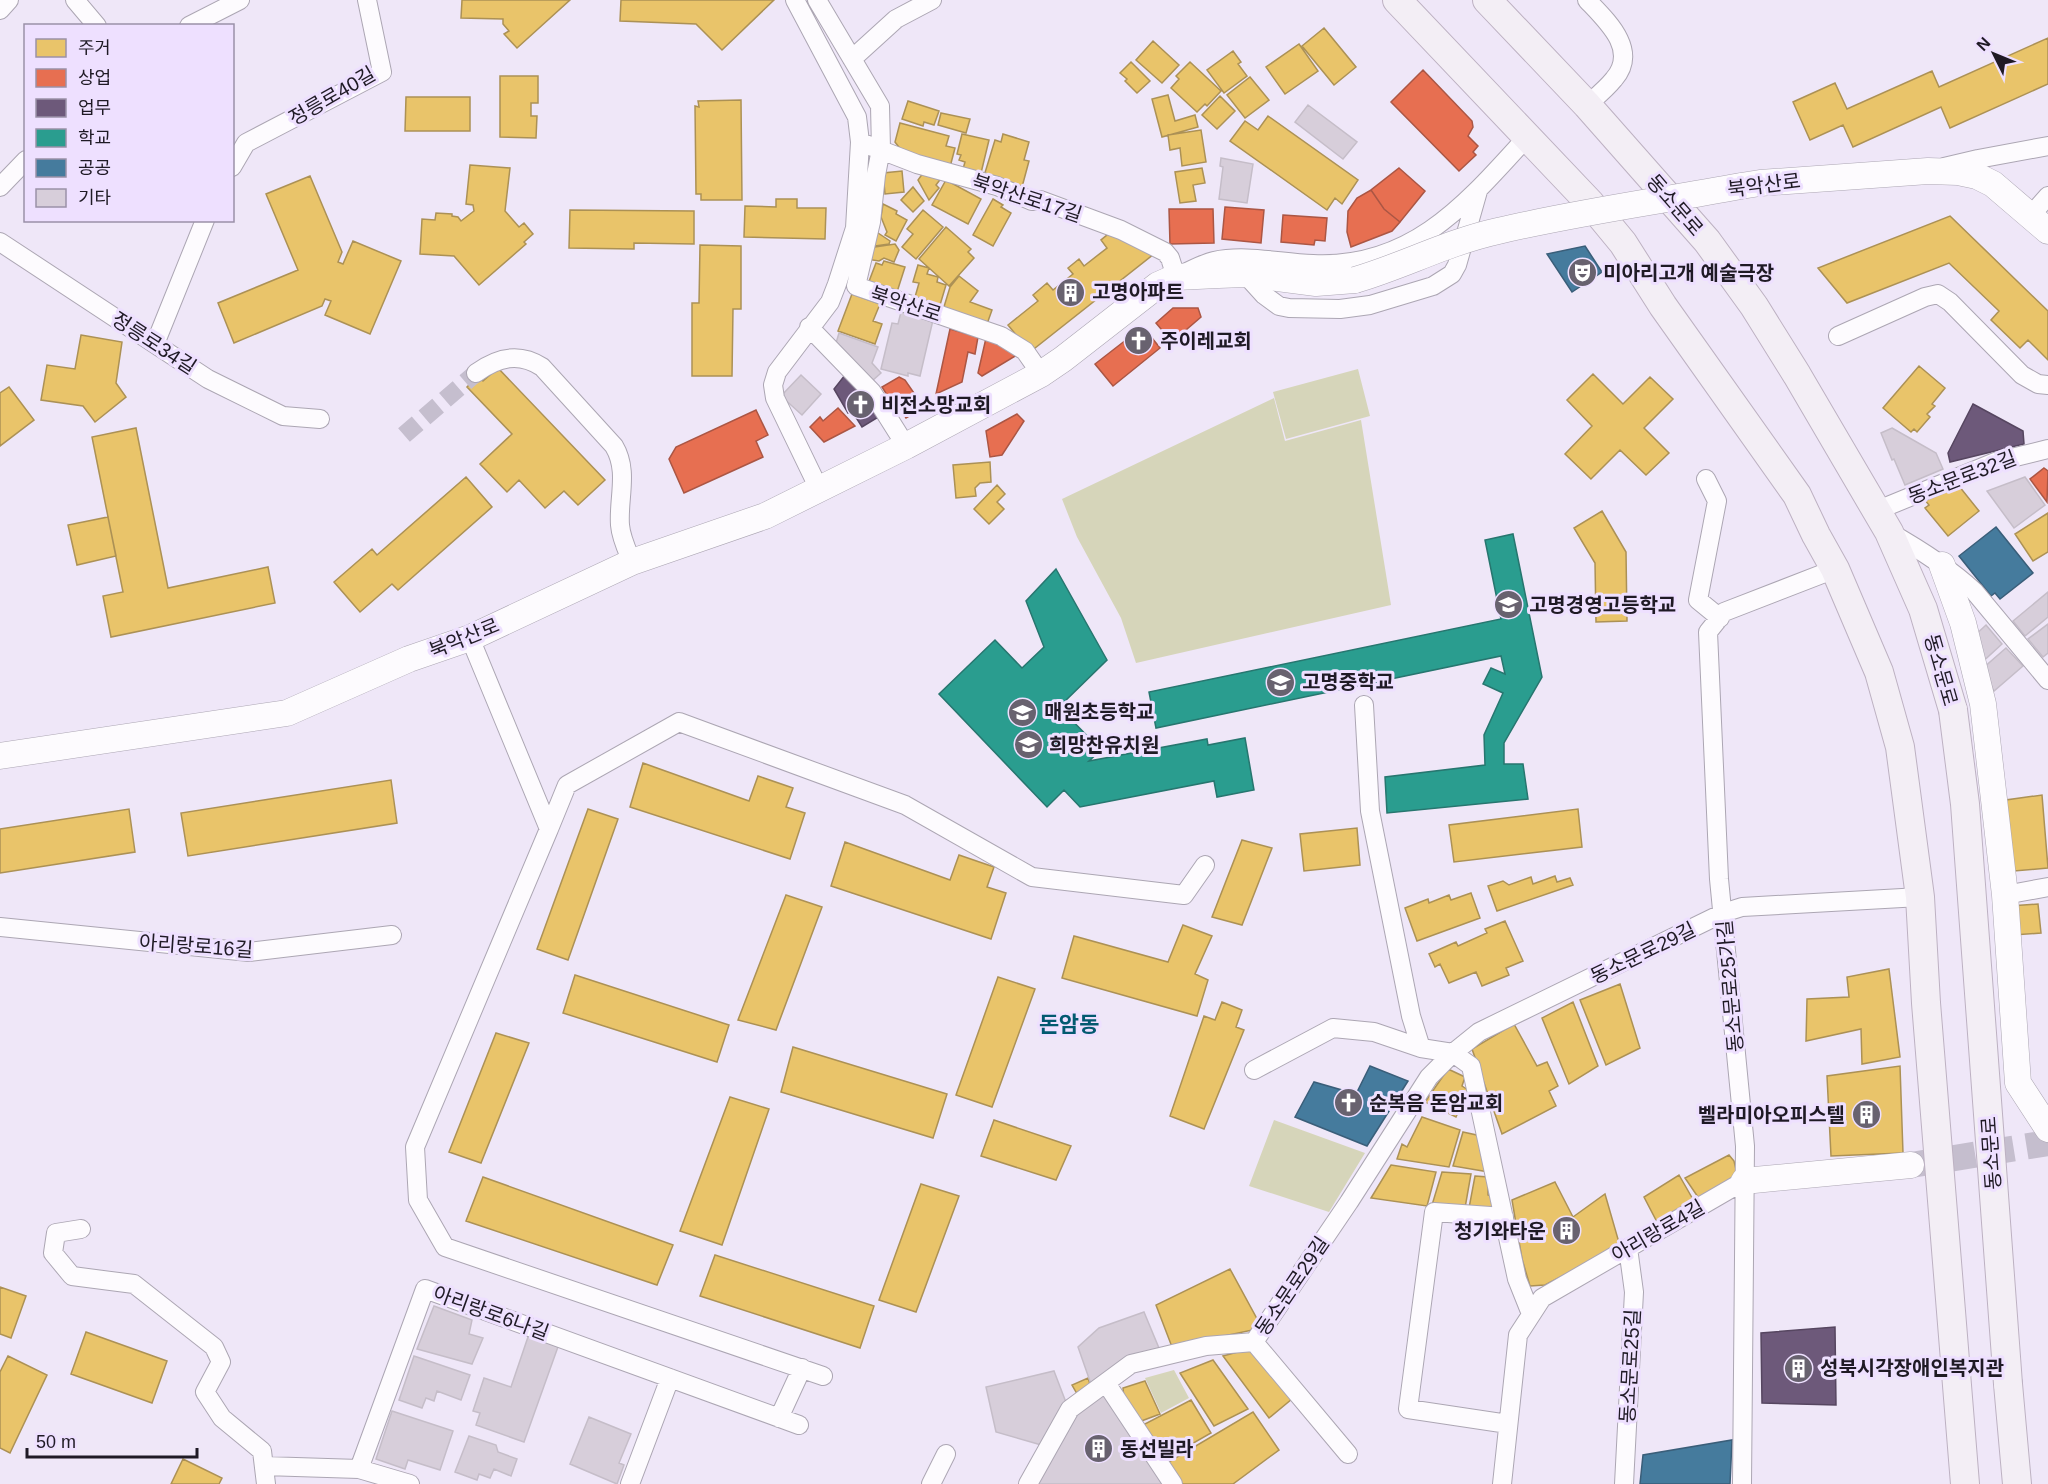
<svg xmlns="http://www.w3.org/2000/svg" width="2048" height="1484" font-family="Arial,'Noto Sans KR',sans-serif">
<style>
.green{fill:#d6d5ba}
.homes{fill:#e9c46a;stroke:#ac9155;stroke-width:1.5}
.shops{fill:#e76f51;stroke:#ab5644;stroke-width:1.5}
.offices{fill:#6d597a;stroke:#564660;stroke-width:1.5}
.schools{fill:#2a9d8f;stroke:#27766f;stroke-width:1.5}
.public{fill:#457b9d;stroke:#3a5e79;stroke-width:1.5}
.building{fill:#d7ceda;stroke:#c5bdc8;stroke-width:1.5}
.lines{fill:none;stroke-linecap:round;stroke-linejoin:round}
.street-tunnel{stroke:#c5bece;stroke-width:18;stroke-dasharray:18 9;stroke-linecap:butt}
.secondary-tunnel{stroke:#c5bece;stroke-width:26;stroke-dasharray:26 13;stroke-linecap:butt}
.street-casing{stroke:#aca6b3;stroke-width:20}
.secondary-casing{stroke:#aca6b3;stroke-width:27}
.primary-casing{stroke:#bdb1c2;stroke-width:30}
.street{stroke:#fdfbfe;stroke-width:18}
.secondary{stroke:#fdfbfe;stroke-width:26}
.primary{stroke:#f3eef5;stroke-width:28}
.secondary-bridge-casing{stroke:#aca6b3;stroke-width:27;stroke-linecap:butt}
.primary-bridge-casing{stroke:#bdb1c2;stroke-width:30;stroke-linecap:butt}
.secondary-bridge{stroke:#fdfbfe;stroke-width:26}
.primary-bridge{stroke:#f3eef5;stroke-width:28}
.labels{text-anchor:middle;stroke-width:6;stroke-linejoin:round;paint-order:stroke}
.street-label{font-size:20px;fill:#1f1a25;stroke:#eee0ff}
.poi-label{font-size:20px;font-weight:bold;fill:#1f1a25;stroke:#eee0ff;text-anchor:start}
.quarter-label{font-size:22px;font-weight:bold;fill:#025970;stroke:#eee0ff}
</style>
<rect width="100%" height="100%" fill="#efe7f8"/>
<path class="green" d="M1358,369L1370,416L1286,439L1273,392Z
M1274,398L1285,441L1361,420L1391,605L1136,663L1121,618L1077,537L1062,499Z
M1274,1120L1365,1153L1329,1212L1249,1186Z
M1174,1370L1189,1398L1161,1413L1145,1378Z"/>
<path class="homes" d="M462,0H570L517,48L504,34L509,31L503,24V19L461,18Z
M621,0H774L722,50L696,24L620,21Z
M1324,28L1356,67L1334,85L1302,46Z
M2048,38V84L1950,128L1941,107L1853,147L1843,125L1810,140L1793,102L1835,83L1847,109L1932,71L1939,87Z
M1153,41L1179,65L1162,83L1136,60Z
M1299,44L1318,71L1285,94L1266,67Z
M1233,51L1241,62L1238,64L1247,76L1224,93L1207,70Z
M1131,62L1150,81L1137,93L1125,81L1127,79L1120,73Z
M1190,62L1221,91L1207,106L1205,104L1197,112L1171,88L1179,79L1176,76Z
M500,76H538V103H531V116H537L536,138L500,137Z
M1250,77L1269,100L1245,118L1227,95Z
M1168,95L1175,121L1195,115L1198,127L1162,137L1152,99Z
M1220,96L1235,111L1217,129L1202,115Z
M406,97H470V131H405Z
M741,100L742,200H701V194H696L695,106L699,107L698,101Z
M908,101L939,111L934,125L924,122L923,126L902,119Z
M941,113L970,119L966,133L938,125Z
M1268,116L1358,180L1342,204L1335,198L1327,210L1230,141L1245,121L1258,130Z
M900,123L949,136L946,146L955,148L950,167L905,155L895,142Z
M1201,130L1206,162L1182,166L1180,148L1170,150L1168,135Z
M962,134L989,140L981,173L963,169L965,162L959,160L961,155L957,154Z
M1003,134L1029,142L1024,160L1029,161L1022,187L984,176L995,140L1001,142Z
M470,165L510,168L505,211L519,227L524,223L533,234L524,242L526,244L479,285L454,256L420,254L422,219L435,220L436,213L452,214V216L458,217L461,221L474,211L473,205L466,204Z
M1202,168L1205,183L1193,185L1196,201L1180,203L1175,172Z
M902,171L904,192L885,194L883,173Z
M923,173L942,177L936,185L939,188L929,200L918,180Z
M310,176L342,252L338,262L343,264L353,241L401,261L370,334L325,315L331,301L325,299L322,306L234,343L218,303L298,270L266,194Z
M946,180L981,199L968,224L932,205Z
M913,187L924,201L913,212L901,200Z
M776,199H797V208H826L825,239L744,237L745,206L776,207Z
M993,199L1003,205L1001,207L1011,213L993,246L973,235Z
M883,204L897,211L896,214L907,220L896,241L885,235L887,232L881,217Z
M570,210L694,211V244L634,243V249L569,248Z
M923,210L943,227L916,259L902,247L913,234L907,229Z
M1950,216L2048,311V360L2028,340L2020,348L1991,320L1999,311L1949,263L1847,303L1818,268Z
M946,227L971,249L968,252L974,258L949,286L919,259Z
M872,229L890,241L889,244L868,247Z
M1112,231L1154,254L1030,352L1008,325L1038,301L1033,295L1047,283L1053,290L1073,274L1068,268L1079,259L1084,266L1107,248L1101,240Z
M895,244L899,250L894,262L884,258L879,261L866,259L868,248Z
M700,245L741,246V309H733L732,376H692V303H699Z
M884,261L905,267L897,292L868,284L876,263L882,265Z
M918,265L929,268L927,274L938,277L937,282L946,285L940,305L915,297L919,283L913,282Z
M959,276L978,291L970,302L992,310L987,324L943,310L950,287Z
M852,294L880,304L873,321L882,324L875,344L838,331Z
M81,335L122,342L116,383L126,397L95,422L83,406L41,400L47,365L75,369Z
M1919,366L1945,388L1932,404L1935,406L1927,414L1930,417L1917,432L1914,429L1911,432L1883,408Z
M498,368L605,480L578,505L564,491L545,508L519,480L507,492L480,464L512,434L467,387L478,376L483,381Z
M1593,374L1623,404L1650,377L1673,399L1644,428L1669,453L1646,475L1620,450L1591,479L1565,454L1592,426L1567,400Z
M9,387L34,420L0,446V393Z
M136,428L168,588L268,567L275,603L111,637L103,596L123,592L92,437Z
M990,462L991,482L980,483L975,488L976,496L956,498L953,465Z
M466,477L492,507L398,590L392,584L360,612L334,582L372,549L377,555Z
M1952,484L1955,489L1959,486L1979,511L1948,536L1925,508L1929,505L1924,499Z
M997,485L1005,494L997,502L1004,509L989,524L974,509Z
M1602,511L1626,552L1627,621L1596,622L1595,563L1574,528Z
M2048,513V552L2033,561L2015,534Z
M108,517L116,556L77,565L68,525Z
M643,763L749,801L758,776L793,788L786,807L805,813L790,859L630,807Z
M391,780L397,823L188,856L181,813Z
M2042,795L2048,868L2014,871L2006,800Z
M129,809L135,852L0,873V829Z
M588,809L618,819L568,960L537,949Z
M1578,809L1582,847L1454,862L1449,825Z
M1357,828L1360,865L1304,871L1300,834Z
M1242,840L1272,848L1242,925L1212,917Z
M845,842L950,880L959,855L994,867L987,887L1006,893L991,939L831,886Z
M1555,876L1557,882L1570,878L1573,885L1497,911L1488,886L1503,881L1509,885L1531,877L1533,884Z
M1471,893L1480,918L1417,941L1405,908L1428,899L1429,903L1449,895L1451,900Z
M786,895L822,907L776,1030L738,1020Z
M2038,904L2041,933L2013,935L2010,906Z
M1505,921L1523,961L1506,968L1509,975L1482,986L1476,972L1449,983L1440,964L1435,967L1429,954L1456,942L1458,946L1487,933L1485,929Z
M1183,925L1212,936L1195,974L1208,980L1197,1016L1062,978L1074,936L1168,962Z
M1889,969L1900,1057L1862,1064L1861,1029L1806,1041L1807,999L1849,997L1847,977Z
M575,975L729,1025L717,1062L563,1013Z
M998,977L1035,989L992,1107L956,1095Z
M1620,984L1640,1048L1606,1065L1580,1000Z
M1222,1002L1242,1010L1236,1027L1244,1030L1204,1129L1170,1116L1204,1016L1215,1020Z
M1573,1002L1598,1066L1569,1084L1542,1018Z
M1514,1024L1537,1066L1547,1062L1558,1086L1549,1091L1556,1106L1502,1134L1472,1049Z
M496,1033L529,1043L481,1163L449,1152Z
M793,1047L947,1094L933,1138L781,1092Z
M1900,1066L1903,1153L1831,1156L1827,1076Z
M1448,1069L1465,1077L1462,1086L1468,1090L1456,1117L1425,1102Z
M730,1097L769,1109L722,1245L680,1231Z
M1422,1117L1460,1130L1449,1167L1397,1159L1402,1144L1407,1147Z
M994,1120L1071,1146L1056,1180L981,1156Z
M1463,1132L1481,1136L1489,1172L1453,1166Z
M1729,1155L1734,1161L1738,1178L1700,1200L1685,1178Z
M1391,1165L1436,1172L1427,1206L1371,1198Z
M1442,1172L1471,1174L1465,1208L1432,1205Z
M1679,1175L1695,1203L1657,1222L1644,1197Z
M1475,1176L1488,1177V1195L1494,1197L1498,1212L1469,1208Z
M483,1177L673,1245L657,1285L466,1221Z
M1555,1182L1573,1217L1605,1194L1620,1246L1545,1285L1530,1286L1522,1259L1512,1200Z
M921,1184L959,1196L916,1312L879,1300Z
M715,1255L874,1306L860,1348L700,1296Z
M1230,1269L1262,1328L1172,1347L1156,1305Z
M0,1287L26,1296L11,1338L0,1334Z
M86,1332L167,1361L152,1403L71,1374Z
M1252,1348L1292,1399L1269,1418L1223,1356Z
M8,1356L47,1375L10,1453L0,1448V1372Z
M1213,1360L1248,1409L1214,1426L1180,1373Z
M1088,1378L1092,1390L1080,1399L1072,1385Z
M1145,1381L1160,1414L1136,1423L1124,1399L1123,1388Z
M1191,1400L1211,1433L1162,1461L1141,1426Z
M1253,1412L1279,1450L1233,1484H1179L1167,1463Z
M183,1459L222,1478L219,1484H171Z"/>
<path class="shops" d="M1423,70L1472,121L1473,127L1468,136L1478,146L1473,152L1476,155L1459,171L1391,102Z
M1399,168L1425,191L1400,222L1384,209L1371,190Z
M1371,190L1384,209L1400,222L1392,231L1351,247L1347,232L1348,211L1357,198Z
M1225,207L1264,210L1261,243L1222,239Z
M1169,209H1213L1214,243L1170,244Z
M1283,215L1327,218L1325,241L1315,240L1314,245L1281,242Z
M1173,308H1198L1201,317L1172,342L1156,323Z
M1144,328L1160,348L1113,386L1095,364L1131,336L1134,334L1135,336Z
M950,329L978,337L975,354L968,352L962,382L936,394Z
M986,338L1018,353L1017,355L982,376L978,373Z
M899,377L905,380L914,393L918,411L906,418L893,396L889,398L882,387Z
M838,408L855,426L824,442L810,427L820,417L823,421Z
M756,410L768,435L756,441L763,457L684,493L669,459L676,447Z
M1017,414L1024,421L1002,455L990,457L986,431Z
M2044,468L2048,471L2047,502L2030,479Z"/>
<path class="offices" d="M845,375L863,390L880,416L862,427L852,411L848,413L834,389Z
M1973,404L2023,431L2024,444L1950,462L1948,453Z
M1835,1327L1836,1405L1762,1403L1761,1333Z"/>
<path class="schools" d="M1513,534L1542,677L1504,743V764H1523L1528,799L1387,813L1385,777L1485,765L1484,735L1503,693L1483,684L1491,668L1505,674L1501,656L1156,728L1149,692L1501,619L1485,540Z
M1056,569L1107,660L1059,707L1101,750L1089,761L1207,739L1208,745L1245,738L1254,790L1217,797L1214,781L1080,807L1064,790L1047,807L939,694L995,640L1022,668L1044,647L1026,601Z"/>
<path class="public" d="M1585,246L1602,272L1572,292L1547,254Z
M1996,527L2033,573L2000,599L1995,593L1991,596L1959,556Z
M1370,1066L1408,1081L1367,1146L1295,1117L1314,1082L1356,1094Z
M1732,1440L1730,1484H1640L1643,1455Z"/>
<path class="building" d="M1308,105L1357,142L1343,159L1295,122Z
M1221,158L1253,164L1247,203L1219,199L1223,167L1220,166Z
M901,312L933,320L920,376L908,373V376L881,369L892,323L898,324Z
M839,333L878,347L872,363L881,373L872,381L836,343Z
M801,375L821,394L802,415L781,396Z
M1892,428L1936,453L1943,469L1905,485L1894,459L1892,460L1881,433Z
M2025,477L2045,505L2014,528L1987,491Z
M2048,592V617L2025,636L2013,621Z
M2048,624V653L2043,657L2028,639Z
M1986,625L2002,644L1979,665L1972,638Z
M2006,648L2023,666L1994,691L1982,669Z
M434,1306L472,1320L469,1334L483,1338L472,1364L417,1349Z
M1144,1312L1161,1353L1092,1387L1078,1347L1099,1328Z
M529,1334L559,1344L524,1442L476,1425L480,1413L473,1411L484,1378L511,1387Z
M414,1356L470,1375L461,1400L437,1391L434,1401L426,1398L422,1408L399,1400Z
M1054,1371L1067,1405L1045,1446L996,1432L986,1387Z
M1107,1390L1167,1484H1033L1073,1414Z
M392,1411L453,1431L440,1470L408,1460L405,1469L376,1459Z
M589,1417L631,1434L619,1463L624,1465L617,1484L570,1464Z
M469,1436L496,1445L498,1452L517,1459L511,1476L494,1469L490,1478L479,1474L477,1480L455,1472Z"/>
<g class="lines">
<path class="street-tunnel" d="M404,435L476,373"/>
<path class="secondary-tunnel" d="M1911,1165L2048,1143"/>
<defs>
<path id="street" d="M75,0L97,26
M795,0L857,117L860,142L855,228L837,284L830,302L777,372L773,385L775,398L819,489
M817,0L880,106L881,149L876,175L871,222L856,286L1001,336L1025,351L1041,374
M0,10L9,0
M189,26L240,0
M852,59L896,19L932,0
M1587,105C1596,97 1606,89 1614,79C1639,50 1607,21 1587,0
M860,142L917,164L997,186L1032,201L1040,200L1121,230L1165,252L1170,258L1176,277C1188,272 1201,264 1214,261C1246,254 1280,263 1313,264C1412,269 1467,203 1527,137
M232,167L246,143L382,72L367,0
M1944,167L1978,159L2048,146
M0,187L26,160
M2031,215L2048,196
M0,242L208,379L283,416L320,419
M1245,274L1264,295L1279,306L1289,308L1340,309L1370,305L1433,286L1452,274L1457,265L1478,191
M809,327L872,392L906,446
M1838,336L1925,297L1938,294L1950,302L2022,375L2038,384L2048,385
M155,344L205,220
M476,373C498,357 519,352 542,367L614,446C629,471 618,498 620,525C621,538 627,550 632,562
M1706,479L1717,501L1698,600L1720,618
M1878,510L1995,462L2048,449
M1889,532C1919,549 1948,567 1974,591L2048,680
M470,638L549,829L415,1147L418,1200L445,1247L823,1376
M1364,705L1370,811L1411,1016L1421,1048L1453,1053L1471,1066L1517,1279L1531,1314
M549,829L567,785L679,722L905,805L1032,877L1184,895L1205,865
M2005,895L2048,887
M0,927L249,952L392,935
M1254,1070L1333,1028L1374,1032L1421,1048
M1504,1217L1434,1212L1408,1409L1508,1424
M81,1229L56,1233L53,1253L72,1276L134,1284L214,1347L221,1362L205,1392L222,1418L262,1451L266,1484
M1254,1342L1348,1454
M1106,1383L1173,1484
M779,1418L802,1368
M264,1466L359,1469L410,1484
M359,1469L425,1289L799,1425
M630,1484L670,1378
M931,1484L946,1454
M1028,1484L1070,1409L1131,1364L1206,1346L1254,1342L1349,1202L1429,1077L1453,1053L1479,1032L1723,913L1742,907L1920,897
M1502,1484L1518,1335L1542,1298L1744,1181
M1624,1484L1634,1292L1628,1248
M1742,1484L1745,1146L1719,879L1708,632L1724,612L1835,569"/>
<path id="secondary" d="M1741,186L1760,183L1928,171L1958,172L1977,176L1993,184L2048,231
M1942,565L1963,623L1983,704L2005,895L2018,1083L2048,1129
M0,756L287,713L409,659L470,638L632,562L765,516L906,446L1041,374L1063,359L1158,285L1176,277L1218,275L1245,274L1316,283L1355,280
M1744,1181L1911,1165"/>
<path id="primary" d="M1397,0L1590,203L1623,243L1663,306L1797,495L1816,535L1835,569L1879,672L1900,747L1920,897L1926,1003L1965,1484
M1487,0L1587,105L1707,241L1754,306L1797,375L1889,532L1923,609L1953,710
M2008,1384L2017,1484"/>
</defs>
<use href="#street" class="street-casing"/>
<use href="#secondary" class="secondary-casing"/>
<use href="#primary" class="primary-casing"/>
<use href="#street" class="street"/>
<use href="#secondary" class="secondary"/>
<use href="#primary" class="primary"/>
<defs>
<path id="secondary-bridge" d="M1355,280C1403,266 1448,242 1498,231C1578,212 1660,201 1741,186"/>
<path id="primary-bridge" d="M1953,710L1965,804L2008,1384"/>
</defs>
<use href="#secondary-bridge" class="secondary-bridge-casing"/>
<use href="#primary-bridge" class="primary-bridge-casing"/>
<use href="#secondary-bridge" class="secondary-bridge"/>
<use href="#primary-bridge" class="primary-bridge"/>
</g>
<defs>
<symbol id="theatre-disc" viewBox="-11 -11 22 22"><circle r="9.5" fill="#68626f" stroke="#eee0ff"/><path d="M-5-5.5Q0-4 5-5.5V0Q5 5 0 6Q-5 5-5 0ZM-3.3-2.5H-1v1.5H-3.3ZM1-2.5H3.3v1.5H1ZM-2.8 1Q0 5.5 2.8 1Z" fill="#fff"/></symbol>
<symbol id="building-disc" viewBox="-11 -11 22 22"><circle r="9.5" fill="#68626f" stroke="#eee0ff"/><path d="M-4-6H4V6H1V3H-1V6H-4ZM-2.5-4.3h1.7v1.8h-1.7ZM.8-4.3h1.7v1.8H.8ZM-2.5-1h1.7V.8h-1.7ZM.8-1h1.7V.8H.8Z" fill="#fff"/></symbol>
<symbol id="church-disc" viewBox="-11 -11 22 22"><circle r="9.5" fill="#68626f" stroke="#eee0ff"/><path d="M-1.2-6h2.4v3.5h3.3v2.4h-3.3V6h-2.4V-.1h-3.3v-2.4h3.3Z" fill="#fff"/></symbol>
<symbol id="school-disc" viewBox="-11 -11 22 22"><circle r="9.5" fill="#68626f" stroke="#eee0ff"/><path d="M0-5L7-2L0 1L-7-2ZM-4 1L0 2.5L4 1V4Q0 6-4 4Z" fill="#fff"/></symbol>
</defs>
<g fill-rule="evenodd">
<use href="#theatre-disc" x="1566" y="256" width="33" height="33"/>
<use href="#building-disc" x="1054" y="276" width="33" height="33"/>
<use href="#church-disc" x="1122" y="324" width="33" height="33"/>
<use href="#church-disc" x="844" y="388" width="33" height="33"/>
<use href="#school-disc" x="1492" y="588" width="33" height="33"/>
<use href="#school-disc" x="1264" y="666" width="33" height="33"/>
<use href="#school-disc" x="1006" y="696" width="33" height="33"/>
<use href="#school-disc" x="1012" y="728" width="33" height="33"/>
<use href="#church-disc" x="1332" y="1086" width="33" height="33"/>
<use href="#building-disc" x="1850" y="1098" width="33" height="33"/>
<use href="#building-disc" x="1550" y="1214" width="33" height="33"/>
<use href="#building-disc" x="1782" y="1352" width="33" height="33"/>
<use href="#building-disc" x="1082" y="1432" width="33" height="33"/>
</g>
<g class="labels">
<g class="street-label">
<text transform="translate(332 96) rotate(-30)" y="7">정릉로40길</text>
<text transform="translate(1764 185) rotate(-7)" y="7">북악산로</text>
<text transform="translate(1027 198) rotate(18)" y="7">북악산로17길</text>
<text transform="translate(1675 205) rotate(49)" y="7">동소문로</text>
<text transform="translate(906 304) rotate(18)" y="7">북악산로</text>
<text transform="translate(154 343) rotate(33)" y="7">정릉로34길</text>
<text transform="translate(1962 477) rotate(-21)" y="7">동소문로32길</text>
<text transform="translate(464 638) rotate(-22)" y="7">북악산로</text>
<text transform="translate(1941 670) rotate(74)" y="7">동소문로</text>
<text transform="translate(196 946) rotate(4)" y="7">아리랑로16길</text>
<text transform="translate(1643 953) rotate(-26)" y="7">동소문로29길</text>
<text transform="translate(1730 986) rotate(-95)" y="7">동소문로25가길</text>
<text transform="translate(1991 1153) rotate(-94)" y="7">동소문로</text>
<text transform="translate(1658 1231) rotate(-30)" y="7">아리랑로4길</text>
<text transform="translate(1292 1286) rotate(-56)" y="7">동소문로29길</text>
<text transform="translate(491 1313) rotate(20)" y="7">아리랑로6나길</text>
<text transform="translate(1630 1366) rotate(-87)" y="7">동소문로25길</text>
</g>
<g class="poi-label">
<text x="1603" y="280">미아리고개 예술극장</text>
<text x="1092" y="299">고명아파트</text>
<text x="1160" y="348">주이레교회</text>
<text x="881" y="412">비전소망교회</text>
<text x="1529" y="612">고명경영고등학교</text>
<text x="1302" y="689">고명중학교</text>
<text x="1044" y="719">매원초등학교</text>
<text x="1049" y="752">희망찬유치원</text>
<text x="1369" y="1110">순복음 돈암교회</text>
<text x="1845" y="1122" text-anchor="end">벨라미아오피스텔</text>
<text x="1546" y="1238" text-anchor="end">청기와타운</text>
<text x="1820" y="1375">성북시각장애인복지관</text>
<text x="1120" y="1456">동선빌라</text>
</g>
<g class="quarter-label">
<text x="1069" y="1032">돈암동</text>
</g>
</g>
<rect x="24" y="24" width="210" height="198" fill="#eee0ff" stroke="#9b91a8" stroke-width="1.5"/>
<rect x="36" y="39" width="30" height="18" fill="#e9c46a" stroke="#9b91a8" stroke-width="1.5"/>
<text x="78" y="54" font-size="18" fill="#1f1a25">주거</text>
<rect x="36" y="69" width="30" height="18" fill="#e76f51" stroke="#9b91a8" stroke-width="1.5"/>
<text x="78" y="84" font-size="18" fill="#1f1a25">상업</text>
<rect x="36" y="99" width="30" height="18" fill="#6d597a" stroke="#9b91a8" stroke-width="1.5"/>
<text x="78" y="114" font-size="18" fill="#1f1a25">업무</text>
<rect x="36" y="129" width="30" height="18" fill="#2a9d8f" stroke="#9b91a8" stroke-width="1.5"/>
<text x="78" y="144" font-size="18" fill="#1f1a25">학교</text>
<rect x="36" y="159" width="30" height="18" fill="#457b9d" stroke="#9b91a8" stroke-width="1.5"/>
<text x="78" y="174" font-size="18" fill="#1f1a25">공공</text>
<rect x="36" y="189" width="30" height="18" fill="#d7ceda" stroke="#9b91a8" stroke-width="1.5"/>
<text x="78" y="204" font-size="18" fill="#1f1a25">기타</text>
<g transform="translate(1994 54) rotate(313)" stroke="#eee0ff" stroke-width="4.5" paint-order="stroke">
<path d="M0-4.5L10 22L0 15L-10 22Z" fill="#1f1a25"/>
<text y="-9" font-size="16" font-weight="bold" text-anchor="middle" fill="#1f1a25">N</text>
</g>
<path d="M27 1448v9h170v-9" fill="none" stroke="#1f1a25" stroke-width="3"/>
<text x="36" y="1448" font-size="18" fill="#1f1a25" stroke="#eee0ff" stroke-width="4.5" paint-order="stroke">50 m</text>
</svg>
